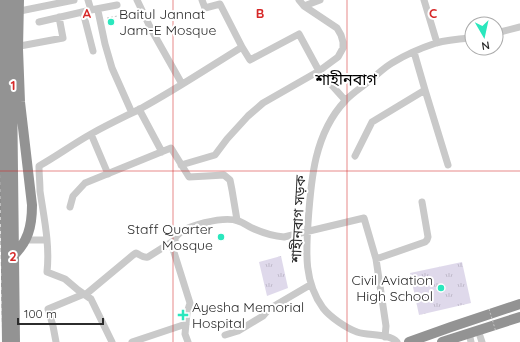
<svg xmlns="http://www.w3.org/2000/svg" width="520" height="342" font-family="Quicksand,'Noto Sans Bengali',sans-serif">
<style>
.grass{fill:url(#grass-tufts)}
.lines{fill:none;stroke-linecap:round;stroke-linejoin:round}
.path{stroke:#c6c6c6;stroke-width:1;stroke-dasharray:2 2;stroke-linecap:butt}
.minor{stroke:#c9c9c9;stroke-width:7}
.highway{stroke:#939393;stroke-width:10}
.tram{stroke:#818181;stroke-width:1}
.rail{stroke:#818181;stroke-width:1.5;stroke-dasharray:4 3;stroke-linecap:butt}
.path-bridge{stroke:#c6c6c6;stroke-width:1;stroke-dasharray:2 2;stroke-linecap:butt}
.highway-bridge{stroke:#939393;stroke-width:10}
.grid{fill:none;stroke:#d62828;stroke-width:1;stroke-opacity:0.55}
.poi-dot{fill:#2ae7bd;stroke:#fff;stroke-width:1.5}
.labels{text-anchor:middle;stroke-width:4;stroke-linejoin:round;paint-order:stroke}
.poi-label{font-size:14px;fill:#2c2c2c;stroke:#fff;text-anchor:start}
.street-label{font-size:14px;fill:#2c2c2c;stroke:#fff}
.quarter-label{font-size:16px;fill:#000;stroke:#fff}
.grid-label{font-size:13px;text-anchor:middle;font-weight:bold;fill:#d62828;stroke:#fff;stroke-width:4;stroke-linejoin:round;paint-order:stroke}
</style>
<defs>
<pattern id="grass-tufts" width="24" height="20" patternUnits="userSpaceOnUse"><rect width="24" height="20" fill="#dfd9eb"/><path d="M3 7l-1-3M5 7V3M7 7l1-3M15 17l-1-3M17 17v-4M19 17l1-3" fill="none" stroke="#c0baca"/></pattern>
</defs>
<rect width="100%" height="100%" fill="#fff"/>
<path class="grass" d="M281,256L288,288L267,296L259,262Z
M462,262L471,303L419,315L410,273Z"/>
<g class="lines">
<path class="path" d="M107,18L128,14H132L137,12"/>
<path class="minor" d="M88,0L91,10
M137,0L151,29L182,84
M202,0L205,8L220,4L242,47
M299,0L304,6L320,0
M424,0L437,43
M96,9L117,5
M20,11L74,0
M83,12L93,51
M39,22L91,10L96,9L98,11L105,44L112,68L132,113
M496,33L520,27
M20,46L63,38L59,17
M414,52L425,90L448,165
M139,109L162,152
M91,134L108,174
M355,156L372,122L425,90
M181,165L215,155L227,139L248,116L263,103L319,71L338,57L343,48V42L341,35L337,28L304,6
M70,207L73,196L85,183L171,148L189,177L207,176L224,175L230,180L232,190L237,220
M26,240H47
M376,259L425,242L427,240L428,237L422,202
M85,295L133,255L136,253C141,255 142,258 148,257L175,240
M478,330L482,342
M469,333L471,342
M225,335L238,331L263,316L269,309L310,285
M56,342L53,326L48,309L84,294
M112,342L91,299L78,290L65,279L47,272C50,245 44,218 40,191C40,183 39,174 39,166C57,156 73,144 91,134C107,125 124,117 140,109C175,90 208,68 242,47L250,60L299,34L319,71L345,100
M132,342L186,324
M188,342L185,334L187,313L190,303L172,246C173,244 174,240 175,238C183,225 225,216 238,221C243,222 247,226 252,228C263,233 272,236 284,237L364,218L376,259L386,326L385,337
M397,342C389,333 368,336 357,332C346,328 330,317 323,308C304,282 306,253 308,223C311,180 314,134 345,101C353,92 364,86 373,78C379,73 385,67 392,63C405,55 421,48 436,43C447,40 460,39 472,38"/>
<path class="highway" d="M409,342L451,327L520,304
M442,342L520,317"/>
<path class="tram" d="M4,0V85L8,342"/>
<path class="rail" d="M0,171L3,342"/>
<path class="path-bridge" d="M489,309L496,332"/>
<path class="highway-bridge" d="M3,0L7,342
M11,0L15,342
M12,257C28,242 32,227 32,205L20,102L18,49L19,0"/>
</g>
<path class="grid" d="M173,0V342M347,0V342M0,171H520"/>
<g class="poi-dot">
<circle cx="111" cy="22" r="4"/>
<circle cx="221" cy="237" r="4"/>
<circle cx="441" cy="288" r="4"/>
<path d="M181 309h4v4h4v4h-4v4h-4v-4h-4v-4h4z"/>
</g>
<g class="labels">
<g class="poi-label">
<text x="119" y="19">Baitul Jannat<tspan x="119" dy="16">Jam-E Mosque</tspan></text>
<text x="213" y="234" text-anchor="end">Staff Quarter<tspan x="213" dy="16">Mosque</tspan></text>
<text x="433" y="285" text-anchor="end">Civil Aviation<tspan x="433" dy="16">High School</tspan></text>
<text x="192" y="312">Ayesha Memorial<tspan x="192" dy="16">Hospital</tspan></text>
</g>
<g class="street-label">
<text transform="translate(298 219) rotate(-87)" y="5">শাহীনবাগ সড়ক</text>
</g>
<g class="quarter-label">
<text x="346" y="85">শাহীনবাগ</text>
</g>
</g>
<g class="grid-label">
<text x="87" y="18">A</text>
<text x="260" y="18">B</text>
<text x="433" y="18">C</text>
<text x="13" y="90">1</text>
<text x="13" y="261">2</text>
</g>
<g transform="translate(484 36) rotate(171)"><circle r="19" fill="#ffffff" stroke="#ababab"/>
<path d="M0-3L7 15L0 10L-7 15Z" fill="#2ae7bd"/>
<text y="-6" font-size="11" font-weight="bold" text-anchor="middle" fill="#2c2c2c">N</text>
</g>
<path d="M18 318v6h85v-6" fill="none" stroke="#2c2c2c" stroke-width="2"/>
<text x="24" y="318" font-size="12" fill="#2c2c2c" stroke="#ffffff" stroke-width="3" paint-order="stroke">100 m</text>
</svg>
